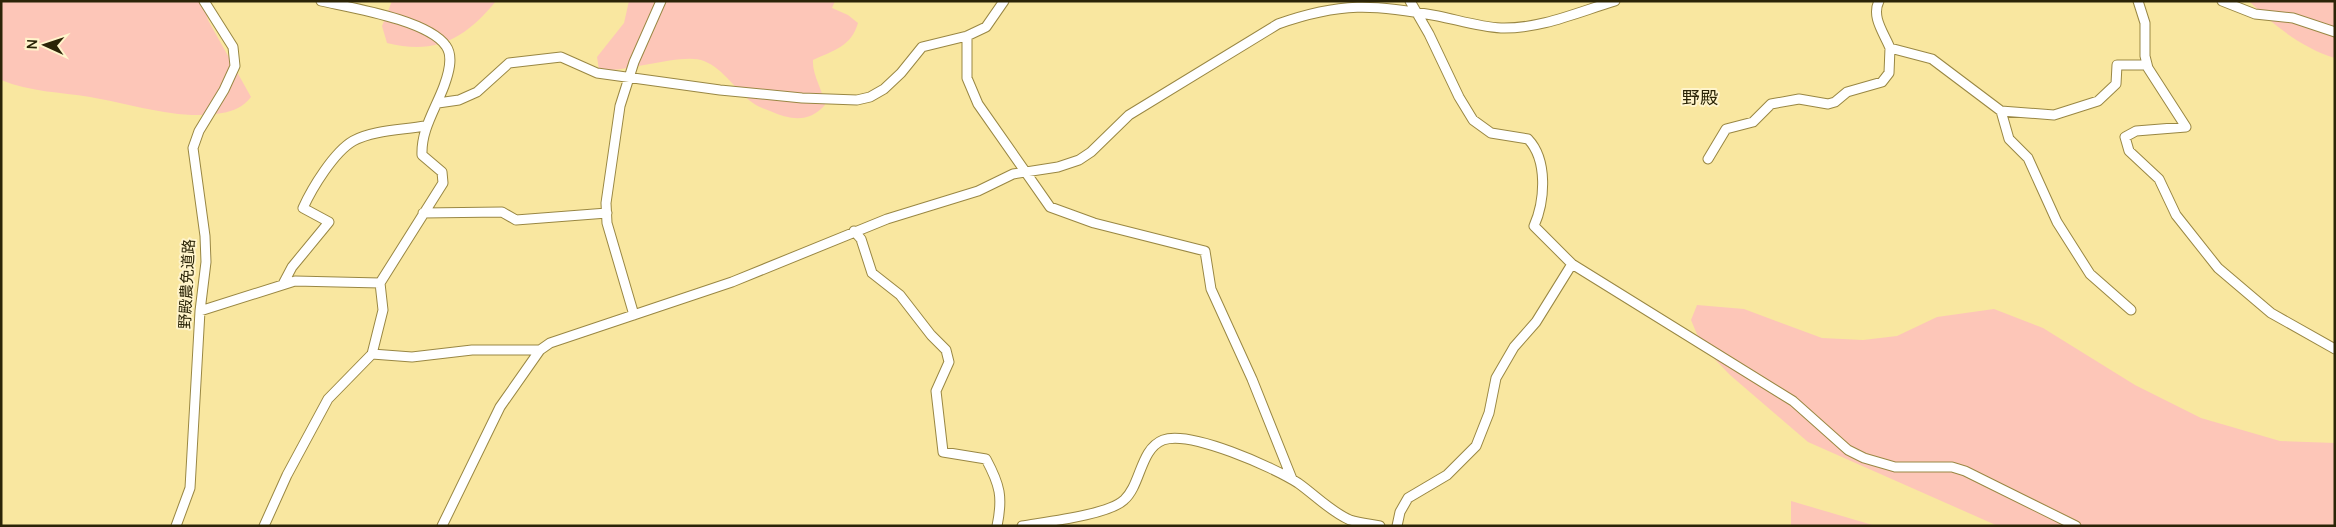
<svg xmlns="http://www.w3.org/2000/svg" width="2336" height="527" font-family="Manrope,'Noto Sans JP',sans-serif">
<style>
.green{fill:#fdc6b8}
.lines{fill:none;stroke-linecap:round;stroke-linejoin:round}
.minor-casing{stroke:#998743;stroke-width:11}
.minor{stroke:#fff;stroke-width:9}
.labels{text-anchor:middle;stroke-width:4;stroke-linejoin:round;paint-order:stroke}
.street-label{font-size:15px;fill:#2b2407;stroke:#fff4cb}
.quarter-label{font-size:18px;fill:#2b2407;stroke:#fff4cb}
</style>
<rect width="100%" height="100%" fill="#f9e7a0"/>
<path class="green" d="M1,1H203L208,20L251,97C243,107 234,111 222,113C180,121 132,104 90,97C60,92 30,92 1,80Z
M392,1H496C465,39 436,55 387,43L382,26Z
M629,1H835L832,8L848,15L858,23C851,47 834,50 813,60C812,75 823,90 825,105C809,123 791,120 770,111C765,109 758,107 753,103C736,91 724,69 704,61C683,52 626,73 599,70L597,57L624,23Z
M2249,1H2335V58C2302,48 2273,25 2249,1Z
M1697,305L1744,309L1822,338L1863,340L1897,336L1937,317L1994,309L2043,328L2135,385L2201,418L2280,441L2335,443V526H1998L1808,442L1730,375L1702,346L1691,320Z
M1791,501L1876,526H1791Z"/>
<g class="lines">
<defs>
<path id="minor" d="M1410,1L1429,34L1459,97L1473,120L1491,133L1528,139C1548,160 1545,201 1534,226L1572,264L1793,401L1848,450L1864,458L1895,467H1952L1965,471L2076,526
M1879,1C1871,17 1884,33 1890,48L1932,59L2001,111L2054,115L2098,101L2116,84L2117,65H2147
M2138,1L2145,23V56L2148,68L2186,127L2136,131L2125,137L2129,151L2159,179L2176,215L2218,268L2271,313L2335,349
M2222,1L2255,14L2293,18L2335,32
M967,36V78L978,104L1050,207L1094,223L1205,251L1211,289L1252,379L1292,479
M438,103L459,100L477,92L509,63L561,57L597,73L720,90L802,98L857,100L870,97L884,89L901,73L922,47L967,36L986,27L1004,1
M2001,111L2009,139L2028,158L2057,222L2090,274L2131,310
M1708,159L1726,129L1753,122L1771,104L1799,99L1828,104L1835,102L1847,92L1882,82L1889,73L1890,48
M423,213L502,212L516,220L607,213
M854,231L861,239L872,273L900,295L931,335L946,350L949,362L936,391L943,452L986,459C1000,485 1003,497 997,526
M283,284L292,267L329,222L303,208C312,188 334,152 353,141C373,130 403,130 425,126
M200,311L295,281L380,283
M634,315L607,223L606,203L620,106L634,62L661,1
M372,354L412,357L472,350H540
M176,526L190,488L200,311L206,262L205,236L193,148L199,131L224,90L235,66L233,47L204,1
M264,526L287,475L328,399L372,354L383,310L380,283L443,183L442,172L422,155C421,130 435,110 444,86C448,75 454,57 446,46C428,20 352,8 321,1
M442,526L500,407L540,350L550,343L732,282L887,219L978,191L1013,174L1058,167L1079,160L1091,152L1129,115L1278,24C1340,2 1374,4 1438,16C1458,20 1480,27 1501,28C1541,29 1578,12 1615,1
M1022,526C1045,522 1108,515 1124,500C1141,485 1140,449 1163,440C1190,430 1273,467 1298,483C1315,495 1331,512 1350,520C1360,523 1370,524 1380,526
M1397,526L1400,512L1408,498L1447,475L1476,446L1489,413L1496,378L1514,347L1536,322L1572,264"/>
</defs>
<use href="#minor" class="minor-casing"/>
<use href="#minor" class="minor"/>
</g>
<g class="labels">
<g class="street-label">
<text transform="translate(187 284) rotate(-87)" y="5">野殿農免道路</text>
</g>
<g class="quarter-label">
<text x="1700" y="104">野殿</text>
</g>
</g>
<rect width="2336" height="527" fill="none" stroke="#2b2407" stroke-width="5"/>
<g transform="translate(45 45) rotate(273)" stroke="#fff4cb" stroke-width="4" paint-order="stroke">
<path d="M0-4L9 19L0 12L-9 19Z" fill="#2b2407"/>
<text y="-8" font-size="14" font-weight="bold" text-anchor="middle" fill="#2b2407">N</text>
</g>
</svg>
